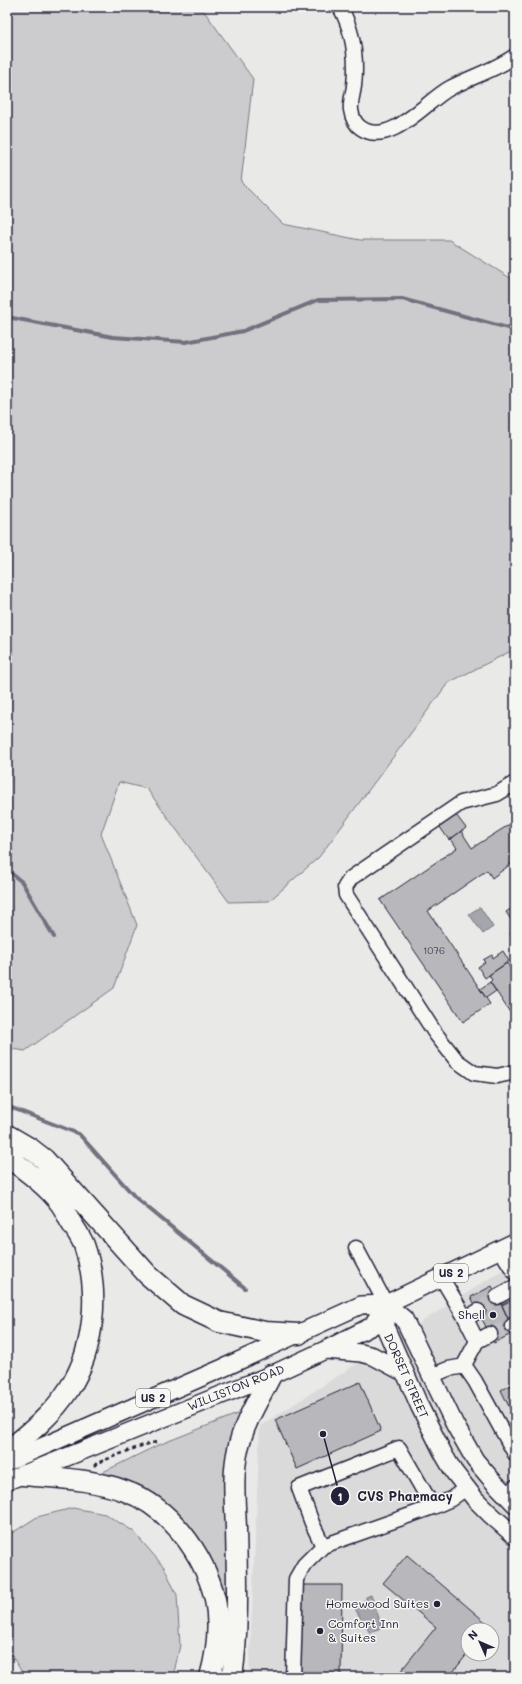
<svg xmlns="http://www.w3.org/2000/svg" width="522" height="1684" font-family="Mali,sans-serif">
<style>
.built{fill:#dadada;fill-rule:evenodd}
.green{fill:#ccccce;stroke:#777784}
.water{fill:#a5a5ac;stroke:#71717f}
.lines{fill:none;stroke-linecap:round;stroke-linejoin:round}
.stream{stroke:#71717f;stroke-width:4}
.building{fill:#b8b8bc;stroke:#22223b}
.minor-tunnel{stroke:#c1c1c5;stroke-width:14;stroke-dasharray:14 7;stroke-linecap:butt}
.minor-casing{stroke:#22223b;stroke-width:17}
.major-casing{stroke:#22223b;stroke-width:20}
.highway-casing{stroke:#22223b;stroke-width:23}
.path{stroke:#22223b;stroke-width:2.5;stroke-dasharray:4 3;stroke-linecap:butt}
.minor{stroke:#f6f6f2;stroke-width:14}
.major{stroke:#f6f6f2;stroke-width:17}
.highway{stroke:#f6f6f2;stroke-width:20}
.poi-dot{fill:#22223b;stroke:#f6f6f2;stroke-width:1.5}
.labels{text-anchor:middle;stroke-width:3;stroke-linejoin:round;paint-order:stroke}
.number-label{font-size:10px;fill:#48485b}
.shield{fill:#f6f6f2;stroke:#626272;stroke-width:1}
.shield-label{font-size:11px;font-weight:bold;fill:#22223b}
.poi-label{font-size:12px;fill:#22223b;stroke:#f6f6f2;text-anchor:end}
.street-label{font-size:12px;fill:#22223b;stroke:#f6f6f2}
.leader{fill:none;stroke:#22223b;stroke-width:1.5}
.callout-dot{fill:#22223b;stroke:#f6f6f2;stroke-width:1.5}
.mark-label{font-size:12px;text-anchor:middle;font-weight:bold;fill:#fff}
.callout-label{font-size:13px;text-anchor:middle;font-weight:bold;fill:#22223b;stroke:#f6f6f2;stroke-width:3;stroke-linejoin:round;paint-order:stroke}
</style>
<rect width="100%" height="100%" fill="#e9e9e7"/>
<filter id="ink" filterUnits="userSpaceOnUse"><feTurbulence type="fractalNoise" baseFrequency=".025" numOctaves="2"/><feDisplacementMap in="SourceGraphic" scale="8" xChannelSelector="R" yChannelSelector="G"/><feConvolveMatrix kernelMatrix="1 2 1 2 8 2 1 2 1" color-interpolation-filters="sRGB"/></filter>
<g filter="url(#ink)">
<path class="built" d="M515,1262V1677H249L260,1426ZM468,1630H492V1654H468Z"/>
<path class="green" d="M7,7H201L253,79L241,182L283,224L360,240H449L515,281V649L448,683L319,857L269,901L229,902L147,789L119,782L101,834L137,925L114,988L25,1051L7,1048Z
M237,1414L241,1416C231,1431 228,1447 225,1464L229,1623L223,1677H218L225,1616L167,1506L140,1487L99,1474L156,1446Z
M73,1508L105,1514L133,1531L164,1567L177,1595L180,1645L173,1677H25L7,1648V1538L9,1535L37,1517Z"/>
<path class="water" d="M480,907L493,927L483,934L469,914Z
M371,1595L382,1627L370,1633L352,1604L357,1602L359,1604L366,1600V1597Z"/>
<g class="lines">
<path class="stream" d="M7,317L113,337L186,342L243,331L318,300L402,299L515,330
M7,870L22,882L54,937
M7,1106L79,1134L135,1197L245,1288"/>
</g>
<path class="building" d="M453,811L466,828L449,840L437,823Z
M515,821V861L492,878L487,870L428,911L490,1004L463,1022L380,900L457,848L451,839L461,831L472,848Z
M515,906V926L506,912Z
M515,929V941L510,933Z
M503,951L509,961L485,978L478,967L485,962L483,960L492,955L493,958Z
M507,963L515,975V1011L511,1014L490,982L492,980L489,975Z
M490,982L496,991L486,998L480,989Z
M492,1286L515,1332L494,1343L471,1297Z
M514,1299L515,1315L508,1319L502,1305Z
M360,1382L381,1431L297,1469L275,1420Z
M515,1383V1419L501,1390Z
M407,1555L490,1626L486,1630H468V1653L449,1677H396L436,1627L383,1583Z
M300,1585H342L341,1677H299Z"/>
<g class="lines">
<path class="minor-tunnel" d="M478,1311L497,1297
M490,1334L512,1326"/>
<defs>
<path id="minor" d="M340,7C354,32 357,58 354,86C353,94 350,102 351,110C352,117 355,124 361,128C390,148 427,100 450,88C471,77 495,70 515,56
M515,783L497,794L461,803L351,878L345,887L346,895L435,1033L457,1061L474,1073L497,1076L515,1072
M356,1248L386,1304
M500,1249L515,1273
M441,1277L466,1319L478,1311
M497,1297L515,1287
M466,1319L477,1341
M512,1326L515,1324
M490,1334L477,1341L464,1365L475,1381L515,1454
M431,1376L448,1369L465,1366
M506,1496L515,1487
M433,1507L399,1448L299,1488L312,1523L323,1546L433,1507L451,1499L466,1488
M293,1677L296,1579L304,1565L323,1546"/>
<path id="major" d="M386,1304V1329L420,1407L444,1455L454,1472L475,1499L490,1514L515,1536
M386,1304L404,1319L455,1425L475,1460L492,1480L515,1504
M325,1350L361,1353L373,1356L405,1373
M7,1462L223,1368L361,1305L386,1304L515,1242
M7,1481L271,1375L325,1350L372,1326L386,1304"/>
<path id="highway" d="M7,1135L31,1149L44,1159L148,1275L183,1305L219,1322L265,1332L299,1334
M7,1157C26,1170 46,1185 60,1203C64,1208 67,1215 70,1221C75,1229 81,1237 84,1245C100,1290 95,1349 69,1389C53,1414 30,1433 7,1451
M23,1475C57,1478 93,1479 125,1491C170,1507 204,1554 215,1599C220,1624 217,1652 210,1677
M232,1677C239,1628 237,1578 236,1528C235,1502 232,1475 238,1449C244,1422 259,1399 271,1375"/>
</defs>
<use href="#minor" class="minor-casing"/>
<use href="#major" class="major-casing"/>
<use href="#highway" class="highway-casing"/>
<path class="path" d="M94,1466L97,1463L141,1446L156,1442"/>
<use href="#minor" class="minor"/>
<use href="#major" class="major"/>
<use href="#highway" class="highway"/>
</g>
</g>
<g class="poi-dot">
<circle cx="493" cy="1315" r="4"/>
<circle cx="437" cy="1604" r="4"/>
<circle cx="320" cy="1631" r="4"/>
</g>
<g class="labels">
<g class="number-label">
<text x="434" y="954">1076</text>
</g>
<g class="shield">
<rect x="434" y="1264" width="34" height="18" rx="3"/>
<rect x="136" y="1389" width="34" height="18" rx="3"/>
</g>
<g class="shield-label">
<text x="451" y="1277">US 2</text>
<text x="153" y="1402">US 2</text>
</g>
<g class="poi-label">
<text x="485" y="1319">Shell</text>
<text x="429" y="1608">Homewood Suites</text>
<text x="328" y="1628" text-anchor="start">Comfort Inn<tspan x="328" dy="14">&amp; Suites</tspan></text>
</g>
<g class="street-label">
<text transform="translate(406 1376) rotate(66)" y="4">DORSET STREET</text>
<text transform="translate(236 1388) rotate(-22)" y="4">WILLISTON ROAD</text>
</g>
</g>
<path class="leader" d="M323 1434L340 1496"/>
<g class="callout-dot">
<circle cx="323" cy="1434" r="4"/>
<circle cx="340" cy="1496" r="10"/>
</g>
<g class="mark-label">
<text x="340" y="1501">1</text>
</g>
<g class="callout-label">
<text x="405" y="1501">CVS Pharmacy</text>
</g>
<rect width="522" height="1684" fill="none" stroke="#f6f6f2" stroke-width="24"/>
<rect x="12" y="12" width="498" height="1660" fill="none" stroke="#22223b" stroke-width="1.5" filter="url(#ink)"/>
<g transform="translate(480 1642) rotate(315)"><circle r="19" fill="#f6f6f2" stroke="#a1a1a9"/>
<path d="M0-3L7 15L0 10L-7 15Z" fill="#22223b"/>
<text y="-6" font-size="11" font-weight="bold" text-anchor="middle" fill="#22223b">N</text>
</g>
</svg>
